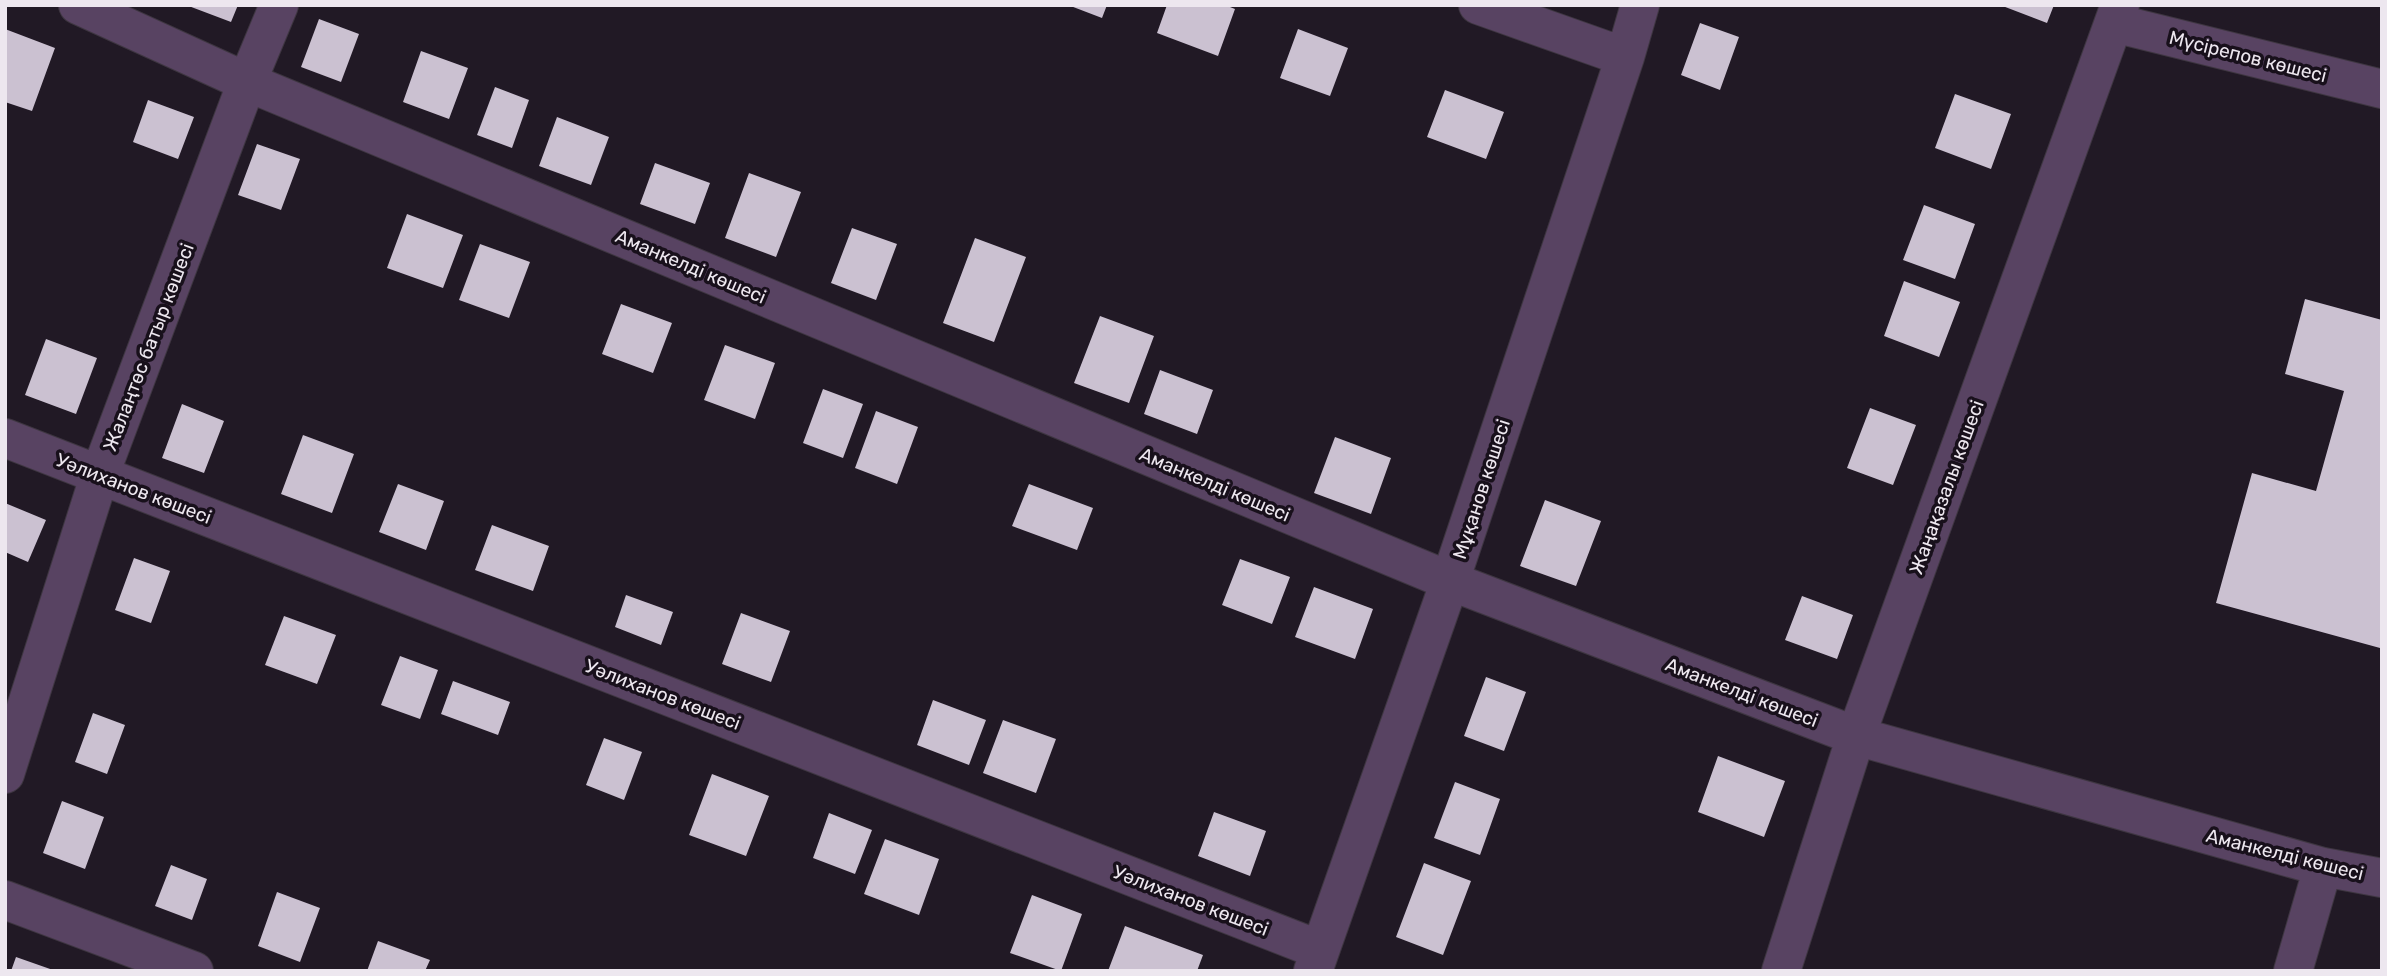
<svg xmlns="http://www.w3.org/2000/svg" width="2387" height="976" font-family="Rubik,sans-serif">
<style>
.building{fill:#cbc1d1}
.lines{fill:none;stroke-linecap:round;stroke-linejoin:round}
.minor-casing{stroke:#3e3641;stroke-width:40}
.minor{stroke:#584362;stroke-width:38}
.labels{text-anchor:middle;stroke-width:7;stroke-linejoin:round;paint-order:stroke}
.street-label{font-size:19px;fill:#ede7ef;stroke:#18101b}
</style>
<rect width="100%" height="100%" fill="#211925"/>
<path class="building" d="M186,5H238L231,22Z
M1068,5H1107L1102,18Z
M1167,5H1225L1235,9L1218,56L1157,33Z
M2000,5H2054L2047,23Z
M319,19L359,34L341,82L301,67Z
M1700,23L1739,37L1720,90L1681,75Z
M5,29L55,48L32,111L5,102Z
M1298,29L1348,48L1330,96L1280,78Z
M421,51L468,68L449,119L403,102Z
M495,87L529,100L512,148L477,135Z
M1445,90L1504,112L1486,159L1427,137Z
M1955,94L2011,114L1991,169L1935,148Z
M148,100L194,117L178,159L133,142Z
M557,117L609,137L591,185L539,166Z
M257,144L300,159L281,210L238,195Z
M655,163L710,183L695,224L640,204Z
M749,173L801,192L776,257L725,238Z
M1924,205L1975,224L1955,279L1903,260Z
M407,214L463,235L443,288L387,268Z
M852,228L897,244L876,300L831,283Z
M975,238L1026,257L994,342L943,323Z
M480,244L530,262L509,318L459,300Z
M1904,281L1960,302L1939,357L1884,336Z
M2305,299L2382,320V640L2380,648L2216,603L2252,473L2316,491L2344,391L2285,374Z
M621,304L672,323L653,373L602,354Z
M1100,316L1154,336L1129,403L1074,383Z
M46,339L97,358L76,414L25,395Z
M725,345L775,363L755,419L704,400Z
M1160,370L1213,390L1197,434L1144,414Z
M823,389L863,404L843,458L803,443Z
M182,404L224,421L204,473L162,458Z
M1870,408L1916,425L1893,485L1847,468Z
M876,411L918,427L897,484L855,468Z
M303,435L354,454L332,513L281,494Z
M1335,437L1391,458L1371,514L1314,493Z
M398,484L444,501L426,550L379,532Z
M1029,484L1093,508L1077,550L1012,526Z
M1545,500L1601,521L1576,586L1520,566Z
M5,503L46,520L28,562L5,552Z
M492,525L549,546L533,591L475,570Z
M134,558L170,571L151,623L115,610Z
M1240,559L1290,577L1272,624L1222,605Z
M1314,587L1373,609L1355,659L1295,637Z
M626,595L673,612L661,645L615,627Z
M1802,596L1853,615L1837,659L1785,640Z
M741,613L790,631L771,682L722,664Z
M284,616L336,635L317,684L265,665Z
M400,656L438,670L420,719L381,705Z
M1486,677L1526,692L1504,751L1464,736Z
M453,681L510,702L498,735L441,714Z
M933,700L986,720L969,765L917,745Z
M93,713L125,725L107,774L75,762Z
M1003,720L1056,739L1036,793L983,773Z
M604,738L642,752L624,800L586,785Z
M1718,756L1785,781L1764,837L1698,812Z
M712,774L769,796L746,856L689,835Z
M1455,782L1500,799L1480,855L1434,838Z
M62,801L104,817L85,869L43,853Z
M1214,812L1266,831L1250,876L1198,856Z
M829,813L872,830L855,874L813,858Z
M885,839L939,859L919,915L864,894Z
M1424,863L1471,881L1443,955L1396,937Z
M171,865L207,879L192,920L155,906Z
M277,892L320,908L300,962L258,946Z
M1032,895L1082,914L1061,971L1010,953Z
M1125,926L1203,955L1197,971H1108Z
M378,941L430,960L425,971H367Z
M16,957L53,970V971H11Z"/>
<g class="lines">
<defs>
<path id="minor" d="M78,5L247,82L1450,581L1856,736L2323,867L2382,878
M1478,5L1625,57
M2114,23L2382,89
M5,438L1320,950
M5,774L100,474L247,82L279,5
M5,900L194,971
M1313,971L1450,581L1625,57L1640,5
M1781,971L1856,736L2120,5
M2293,971L2323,867"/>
</defs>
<use href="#minor" class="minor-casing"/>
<use href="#minor" class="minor"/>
</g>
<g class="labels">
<g class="street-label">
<text transform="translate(2248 56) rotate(14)" y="7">Мүсірепов көшесі</text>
<text transform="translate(691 266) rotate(23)" y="7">Аманкелді көшесі</text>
<text transform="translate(148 347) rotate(-69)" y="7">Жалаңтөс батыр көшесі</text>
<text transform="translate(1215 484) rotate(23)" y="7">Аманкелді көшесі</text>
<text transform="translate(1946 487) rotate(-70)" y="7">Жаңақазалы көшесі</text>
<text transform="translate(134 488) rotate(21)" y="7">Уәлиханов көшесі</text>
<text transform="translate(1481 489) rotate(-72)" y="7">Мұқанов көшесі</text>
<text transform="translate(1742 692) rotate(21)" y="7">Аманкелді көшесі</text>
<text transform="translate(663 694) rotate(21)" y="7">Уәлиханов көшесі</text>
<text transform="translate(2285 854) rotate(14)" y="7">Аманкелді көшесі</text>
<text transform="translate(1191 900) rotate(21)" y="7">Уәлиханов көшесі</text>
</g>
</g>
<rect width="2387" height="976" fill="none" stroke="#ede7ef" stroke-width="14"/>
</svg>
